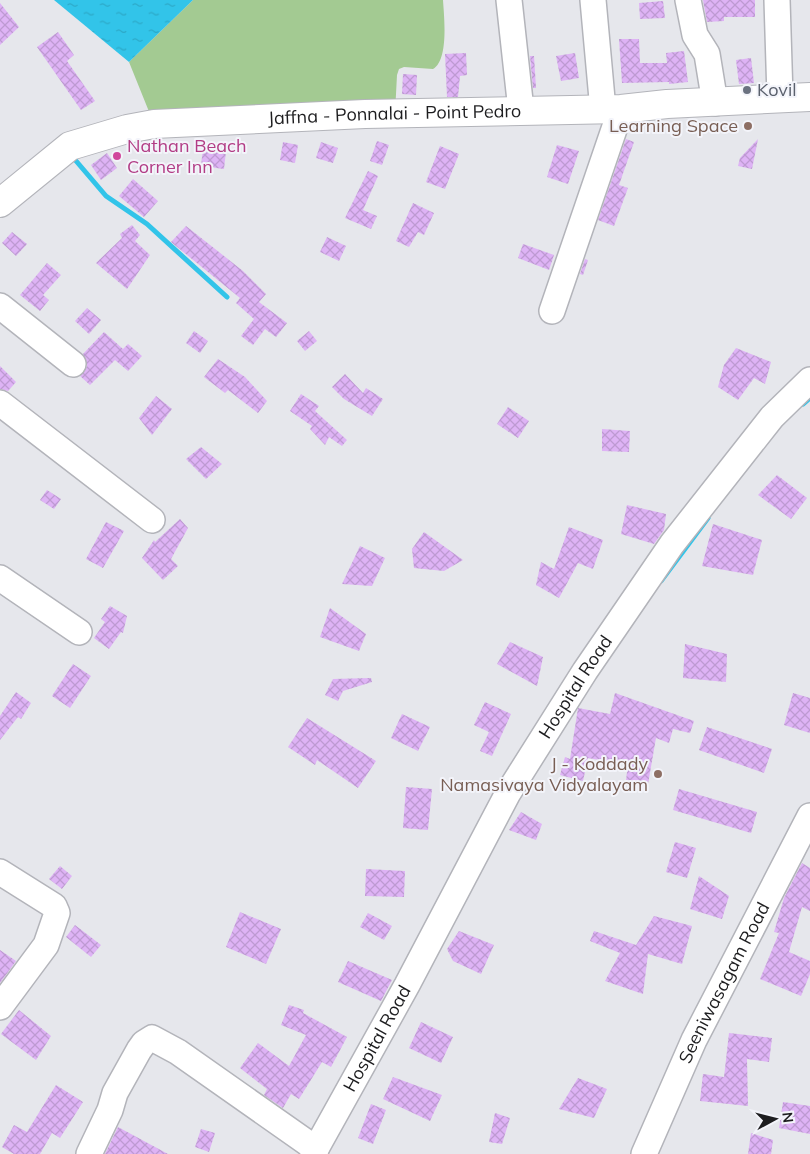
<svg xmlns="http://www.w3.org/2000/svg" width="810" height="1154" font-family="Mulish,sans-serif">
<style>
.green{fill:#a3ca92}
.water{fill:url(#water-ripples)}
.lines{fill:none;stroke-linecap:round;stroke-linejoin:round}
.stream{stroke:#32c4e9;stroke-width:5}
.building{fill:url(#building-cross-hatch)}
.minor-casing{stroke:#b3b4ba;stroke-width:28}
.major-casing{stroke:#b3b4ba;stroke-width:30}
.minor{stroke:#fff;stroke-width:25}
.major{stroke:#fff;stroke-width:28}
.worship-dot{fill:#6b7280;stroke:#f3f4fa;stroke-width:2}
.education-dot{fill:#8d6e63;stroke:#f3f4fa;stroke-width:2}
.hotel-dot{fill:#d1479c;stroke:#f3f4fa;stroke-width:2}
.labels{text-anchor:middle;stroke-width:4;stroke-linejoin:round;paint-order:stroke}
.worship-label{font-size:18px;fill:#5b616d;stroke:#f3f4fa;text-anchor:start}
.street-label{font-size:18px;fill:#1d1d1f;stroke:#f3f4fa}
.education-label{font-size:18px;fill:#785e54;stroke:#f3f4fa;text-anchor:end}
.hotel-label{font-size:18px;fill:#b23c85;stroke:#f3f4fa;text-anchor:start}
</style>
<defs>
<pattern id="water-ripples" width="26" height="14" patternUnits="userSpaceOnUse" patternTransform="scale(1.25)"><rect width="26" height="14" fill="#32c4e9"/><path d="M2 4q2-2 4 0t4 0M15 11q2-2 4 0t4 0" fill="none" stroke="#2ca8c7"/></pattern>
<pattern id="building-cross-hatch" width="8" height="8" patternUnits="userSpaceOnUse" patternTransform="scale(1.25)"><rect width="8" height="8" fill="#deb3f5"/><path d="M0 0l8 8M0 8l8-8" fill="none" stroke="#be9ad2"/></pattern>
</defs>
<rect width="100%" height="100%" fill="#e6e7ec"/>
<path class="green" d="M193,0H443C444,16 449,60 433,69L404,67L399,69L397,75L395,113L154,124L129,62Z"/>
<path class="water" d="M54,0H193L129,62Z"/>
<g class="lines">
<path class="stream" d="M71,155L106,196L147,224L227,297
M803,404L810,398
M661,581L708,518"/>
</g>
<path class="building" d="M703,0H755V17H724V21L707,22Z
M663,1L665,18L640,19L639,3Z
M0,3L19,27L0,45Z
M58,32L74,55L67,61L95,101L81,110L37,47Z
M619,39H639L640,63H667L666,53L684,51L688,82L669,84V82L622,83Z
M466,53L467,75L460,76L458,97H447L445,54Z
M575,53L579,78L561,81L556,56Z
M530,56H534L536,88H533Z
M751,58L754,83L739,84L736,60Z
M403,74L417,75L416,95L402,94Z
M626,139L634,142L619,185L628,188L614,226L598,220Z
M758,139L752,169L738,166L740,158Z
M377,141L389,145L382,165L370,161Z
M283,142L298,145L295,163L280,160Z
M321,142L338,148L333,163L316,158Z
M557,145L579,151L568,184L547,177Z
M440,146L459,154L445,189L426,182Z
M203,148L226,151L224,169L201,166Z
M107,153L117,168L101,180L91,165Z
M368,171L378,176L363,210L377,216L371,229L345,218Z
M133,179L158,201L144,217L119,196Z
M413,203L434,213L424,235L418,232L409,247L396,241Z
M132,225L140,235L135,241L150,255L127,289L96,263L122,238L120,234Z
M186,226L243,271L266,294L259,302L287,323L276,337L265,329L253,345L241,336L254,319L236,303L240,298L171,242Z
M12,232L27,244L16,256L2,243Z
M327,237L346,246L339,261L320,252Z
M523,244L554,255L549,270L518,258Z
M585,259L588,260L583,275L580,274Z
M47,263L61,275L43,295L49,300L40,311L20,295Z
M87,308L101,320L89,334L75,321Z
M194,331L208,341L200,353L186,343Z
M309,331L317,341L305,351L297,341Z
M104,332L123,349L128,344L142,356L128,371L115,360L90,385L80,376L87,366L83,354Z
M736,348L771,362L765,384L754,378L738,400L718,387L724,365Z
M218,359L245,377L267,401L258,413L228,390L225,393L204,377Z
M0,366L16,382L8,391L0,389Z
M345,374L363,393L366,388L383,399L372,416L344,399L332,387Z
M301,394L319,406L315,411L347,440L342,446L329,437L325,445L310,429L312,426L290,411Z
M156,396L172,409L152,435L139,418Z
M508,407L529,421L518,438L497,424Z
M602,429L630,431L629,452L602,451Z
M201,447L222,464L206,479L186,459Z
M777,475L807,498L791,519L758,495Z
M47,490L61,499L54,509L40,500Z
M627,505L666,514L664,530L654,544L621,534Z
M180,519L188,528L171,559L178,566L163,580L142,558L154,540L155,542Z
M106,522L124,531L103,568L86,559Z
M713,524L762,540L753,575L702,566Z
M569,527L603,540L593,569L578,563L559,598L536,585L541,562L554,569Z
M424,532L463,560L444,571L414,568L412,549Z
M360,546L385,558L372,586L342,584Z
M110,606L127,616L123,633L121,632L109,649L94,638L105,622L101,619Z
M330,608L366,634L359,651L320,637Z
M510,642L543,657L537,686L497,664Z
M685,644L727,654L726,682L683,678Z
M73,664L91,676L70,708L52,696Z
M371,678L372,682L343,691L338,701L325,695L333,679Z
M16,692L31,703L21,719L18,717L0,740V716Z
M615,693L694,721L690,733L673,729L669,743L656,738L648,784L626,780L628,765L588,758L583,781L560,775L565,757L570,759L578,708L610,714Z
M793,693L810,698V733L784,725Z
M485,702L511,714L492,756L480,751L489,732L474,725Z
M402,714L430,727L418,751L391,738Z
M307,718L376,761L358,788L317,760L315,765L288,747Z
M707,727L772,749L764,773L699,750Z
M406,787L432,789L428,830L403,828Z
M679,789L757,812L751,833L673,810Z
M521,812L542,824L536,840L509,830Z
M675,842L696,848L687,878L666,872Z
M802,863L810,868V911L802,907L789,952L810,961V974L801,996L760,979L779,933L774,932L784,898Z
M60,866L72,876L62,889L49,879Z
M366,869L405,871L404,897L365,896Z
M699,876L729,896L722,919L690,909Z
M240,912L281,929L266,964L226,947Z
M368,913L392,926L384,940L360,927Z
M654,916L692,926L682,964L648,954L643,994L605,981L620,953L590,941L594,931L636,945Z
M75,925L101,945L91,957L66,937Z
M459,931L494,945L481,974L453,961L447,949Z
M0,950L16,961L0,983Z
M348,961L392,980L381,1001L338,982Z
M289,1005L304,1010L303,1013L347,1037L331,1067L322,1062L299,1099L291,1094L283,1108L264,1095L267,1089L240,1068L258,1043L289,1066L306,1035L281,1025Z
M19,1010L51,1036L36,1060L1,1034Z
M421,1022L453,1037L441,1063L409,1048Z
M729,1033L772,1038L769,1062L747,1059L748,1106L700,1101L703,1074L724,1077Z
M393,1077L442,1095L430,1121L383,1099Z
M578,1078L607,1089L594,1118L559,1109Z
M56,1085L83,1102L60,1138L52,1133L40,1154H14L2,1147L14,1125L27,1132Z
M783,1102L810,1106V1134L779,1128Z
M371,1104L386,1110L373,1144L358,1138Z
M495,1113L510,1118L502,1144L489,1142Z
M118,1127L168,1154H105Z
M201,1129L215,1133L209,1152L195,1147Z
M751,1133L773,1140L771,1154H748Z"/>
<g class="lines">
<defs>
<g id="minor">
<path d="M509,0L521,110"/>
<path d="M593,0L603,110"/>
<path d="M688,0L695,35L707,54L715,103"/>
<path d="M777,0L780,97"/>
<path d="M0,306L73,364"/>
<path d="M552,311L621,109"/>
<path d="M0,403L152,520"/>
<path d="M0,578L79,632"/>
<path d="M0,872L54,906L57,913L46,945L0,1007"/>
<path d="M89,1154L110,1110L115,1093L139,1050L144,1043L152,1038L178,1052L316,1149"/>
<path id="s1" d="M313,1154L407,985L508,793L585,671L672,544L772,417L810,380"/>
<path id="s2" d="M644,1154L694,1040L810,816"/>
</g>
<g id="major">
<path id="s3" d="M0,203L70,146L127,129L154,124L365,114L621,109L667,104L810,97"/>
</g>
</defs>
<use href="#minor" class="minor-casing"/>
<use href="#major" class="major-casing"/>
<use href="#minor" class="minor"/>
<use href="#major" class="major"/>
</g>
<circle class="worship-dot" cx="747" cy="90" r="5"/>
<g class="education-dot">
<circle cx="748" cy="126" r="5"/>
<circle cx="658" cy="774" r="5"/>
</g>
<circle class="hotel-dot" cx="117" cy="156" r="5"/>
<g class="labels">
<g class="worship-label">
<text x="757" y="96">Kovil</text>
</g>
<g class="street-label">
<text dy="6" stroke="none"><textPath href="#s3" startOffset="418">Jaffna - Ponnalai - Point Pedro</textPath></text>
<text dy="6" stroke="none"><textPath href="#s1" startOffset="536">Hospital Road</textPath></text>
<text dy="6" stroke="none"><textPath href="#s2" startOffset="189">Seeniwasagam Road</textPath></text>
<text dy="6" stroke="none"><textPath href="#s1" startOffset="132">Hospital Road</textPath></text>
</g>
<g class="education-label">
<text x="738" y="132">Learning Space</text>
<text x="648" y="770">J - Koddady<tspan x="648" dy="21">Namasivaya Vidyalayam</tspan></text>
</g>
<g class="hotel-label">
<text x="127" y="152">Nathan Beach<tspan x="127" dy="21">Corner Inn</tspan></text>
</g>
</g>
<g transform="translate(775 1119) rotate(83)" stroke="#f3f4fa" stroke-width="4" paint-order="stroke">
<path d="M0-4L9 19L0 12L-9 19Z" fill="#1d1d1f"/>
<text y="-8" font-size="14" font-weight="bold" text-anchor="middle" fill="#1d1d1f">N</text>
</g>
</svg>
